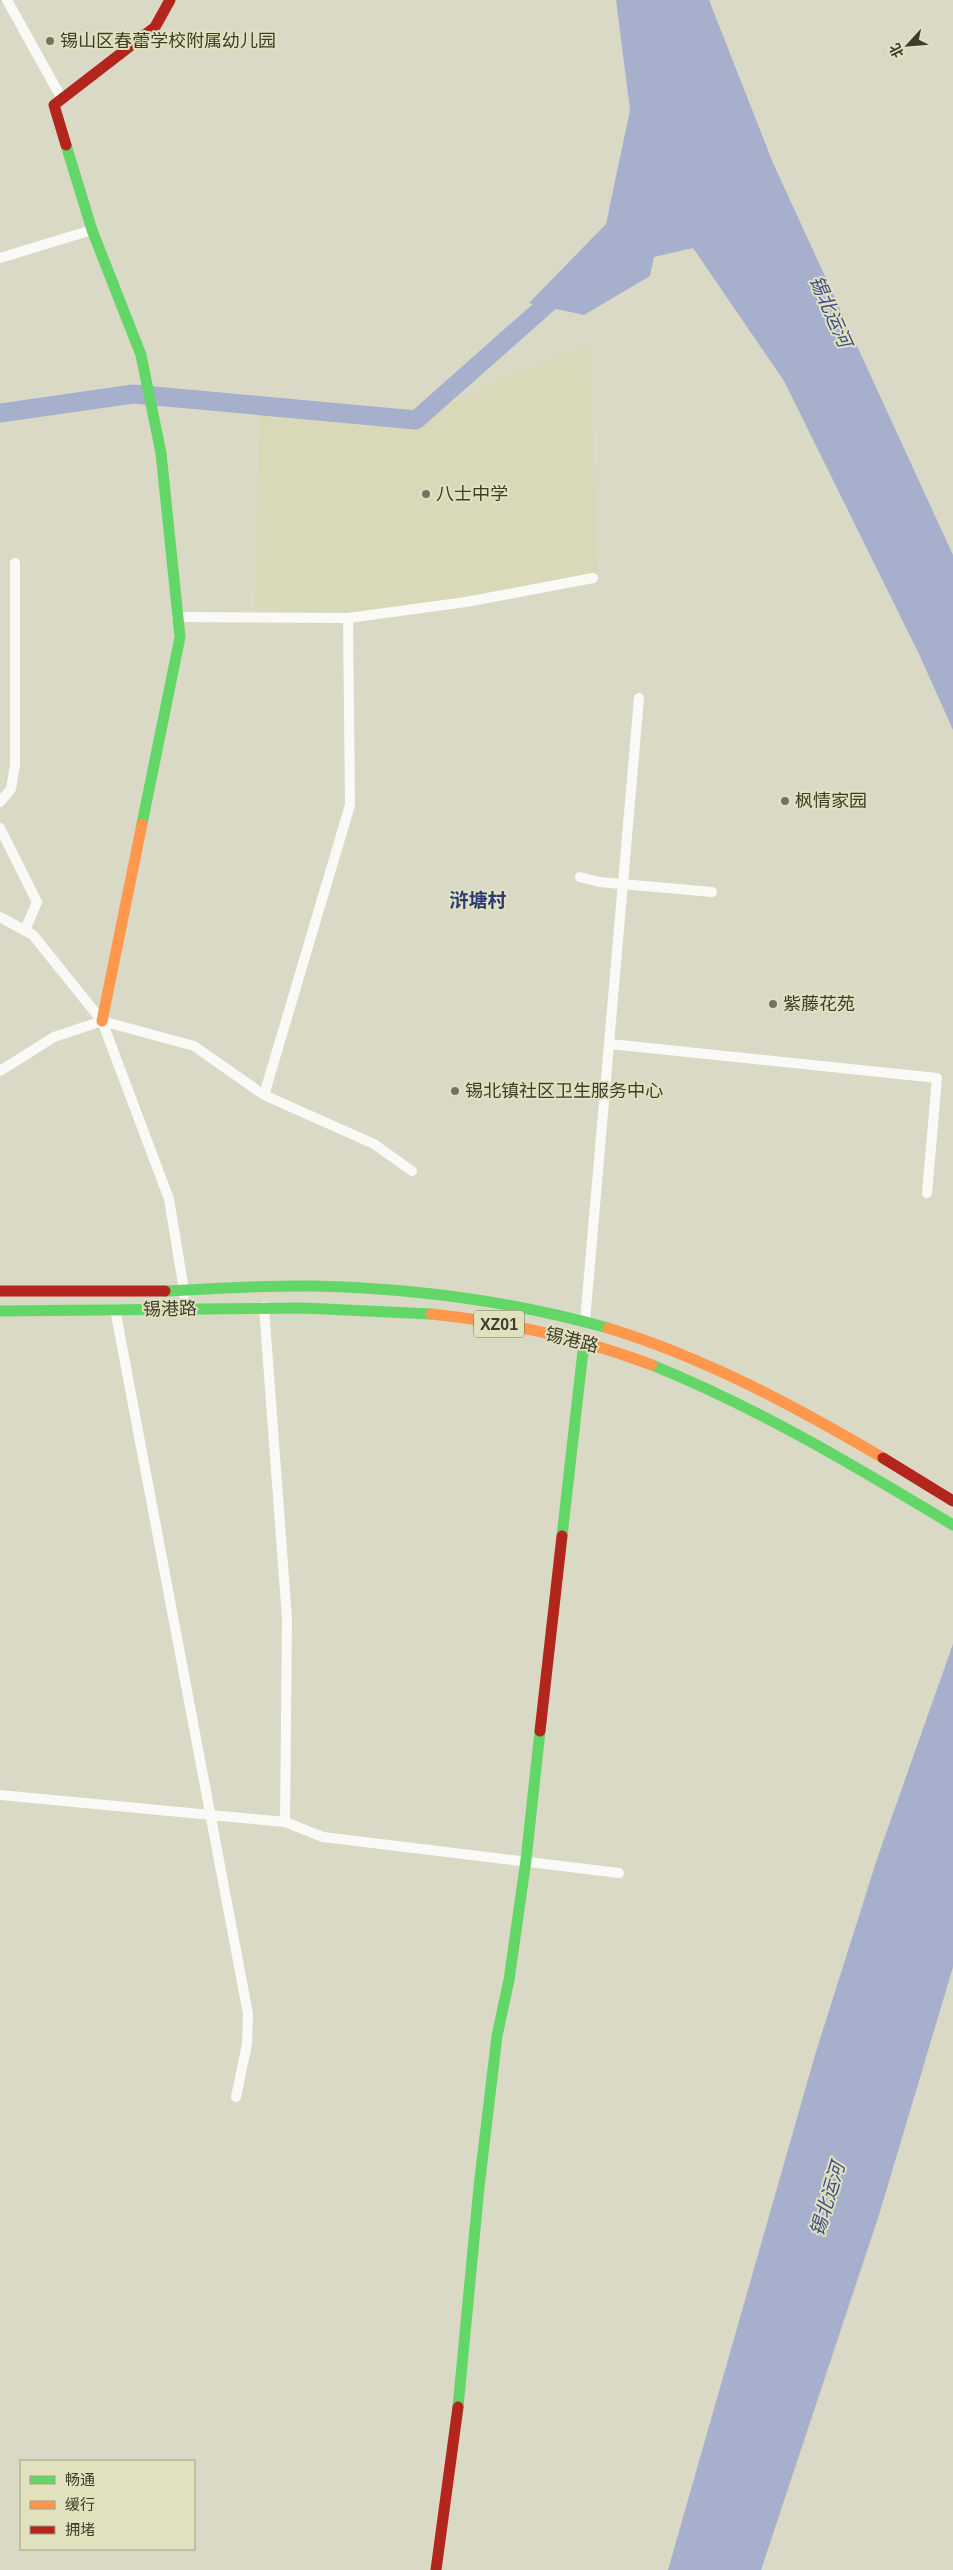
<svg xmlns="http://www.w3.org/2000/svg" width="953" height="2570" font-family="Helvetica,'Noto Sans SC',sans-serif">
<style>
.built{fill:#d9d8b8}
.water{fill:#a6b0cd}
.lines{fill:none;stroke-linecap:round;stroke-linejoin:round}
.river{stroke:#a6b0cd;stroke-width:19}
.street{stroke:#f9f9f6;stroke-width:10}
.fast{stroke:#63d668;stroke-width:11}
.slow{stroke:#ff974d;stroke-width:11}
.jam{stroke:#b3261e;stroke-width:11}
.poi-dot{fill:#747363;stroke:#e2e1be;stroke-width:2}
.labels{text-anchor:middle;stroke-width:4;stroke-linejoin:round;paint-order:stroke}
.shield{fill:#e2e1be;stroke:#6e6e59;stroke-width:1}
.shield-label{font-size:16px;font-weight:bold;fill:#3d3c2e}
.poi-label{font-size:18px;fill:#3d3c2e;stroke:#e2e1be;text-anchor:start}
.street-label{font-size:18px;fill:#3d3c2e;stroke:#e2e1be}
.water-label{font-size:19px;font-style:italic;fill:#3f4e8c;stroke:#e2e1be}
.neighbourhood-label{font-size:19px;font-weight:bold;fill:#2d3973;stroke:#e2e1be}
</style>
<rect width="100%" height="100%" fill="#dad9c6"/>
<path class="built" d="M590,345L597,573L402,609L331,613L255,608L260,416L448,405L491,384Z"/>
<path class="water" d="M616,0H709L773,163L953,555V730L919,654L784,381L693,248L654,257L650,276L584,315L529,303L606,224L630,110Z
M953,1644V1967L879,2215L761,2570H668L815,2055L878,1856Z"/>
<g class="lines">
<path class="river" d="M0,413L133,394L416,420L564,289"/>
<path class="street" d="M7,0L62,99
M0,258L92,230
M177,617L348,618L466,602L593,578
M0,802L11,789L15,765V563
M0,828L37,902L25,930
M580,877L599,882L712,892
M0,917L33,935L102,1021L169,1199L184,1290L185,1309
M610,1044L937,1078L927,1193
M0,1071L54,1037L102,1021L194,1046L264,1095L374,1144L412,1171
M264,1095L350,805L348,618
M264,1307L287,1619L285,1822
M115,1309L248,2014L247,2044L236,2097
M585,1321L639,698
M0,1795L285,1822L323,1837L619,1873"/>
<path class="fast" d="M66,145L92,230L141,355L161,453L180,637L142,824
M165,1291C214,1289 264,1285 313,1286C413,1288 511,1301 608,1328
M0,1311L303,1308L431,1314
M652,1365C758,1408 855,1466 953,1525
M562,1536L584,1342
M458,2407L479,2187L497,2036L509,1980L526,1860L540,1731"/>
<path class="slow" d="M102,1021L142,824
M431,1314C507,1322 581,1338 652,1365
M608,1328C705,1358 795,1406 883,1458"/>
<path class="jam" d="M66,145L54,105L155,27L170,0
M0,1291H165
M883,1458L953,1501
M540,1731L562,1536
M436,2570L458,2407"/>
</g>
<g class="poi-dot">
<circle cx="50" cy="41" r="5"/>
<circle cx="426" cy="494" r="5"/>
<circle cx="785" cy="801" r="5"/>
<circle cx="773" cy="1004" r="5"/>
<circle cx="455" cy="1091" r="5"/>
</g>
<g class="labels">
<rect class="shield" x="474" y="1310.5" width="50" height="27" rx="4"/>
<g class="shield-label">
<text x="499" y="1330">XZ01</text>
</g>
<g class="poi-label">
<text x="60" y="47">锡山区春蕾学校附属幼儿园</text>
<text x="436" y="500">八士中学</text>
<text x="795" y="807">枫情家园</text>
<text x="783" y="1010">紫藤花苑</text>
<text x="465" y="1097">锡北镇社区卫生服务中心</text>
</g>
<g class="street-label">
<text transform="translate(170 1309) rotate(-1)" y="6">锡港路</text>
<text transform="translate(572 1340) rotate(14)" y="6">锡港路</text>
</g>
<g class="water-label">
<text transform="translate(831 311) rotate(66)" y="7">锡北运河</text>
<text transform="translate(827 2199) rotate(-73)" y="7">锡北运河</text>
</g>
<g class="neighbourhood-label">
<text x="478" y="907">浒塘村</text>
</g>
</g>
<rect x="20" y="2460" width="175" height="90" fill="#e2e1be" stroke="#a09f84"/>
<rect x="30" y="2476" width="25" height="8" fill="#63d668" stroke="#a09f84"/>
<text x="65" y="2485" font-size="15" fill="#3d3c2e">畅通</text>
<rect x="30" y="2501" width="25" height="8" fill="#ff974d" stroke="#a09f84"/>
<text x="65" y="2510" font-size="15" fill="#3d3c2e">缓行</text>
<rect x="30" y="2526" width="25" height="8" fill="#b3261e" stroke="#a09f84"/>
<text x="65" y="2535" font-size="15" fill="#3d3c2e">拥堵</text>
<g transform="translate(908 45) rotate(244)" stroke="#e2e1be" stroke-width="4" paint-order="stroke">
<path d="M0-4L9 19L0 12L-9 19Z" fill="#3d3c2e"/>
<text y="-8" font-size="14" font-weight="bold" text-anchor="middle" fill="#3d3c2e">北</text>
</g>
</svg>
